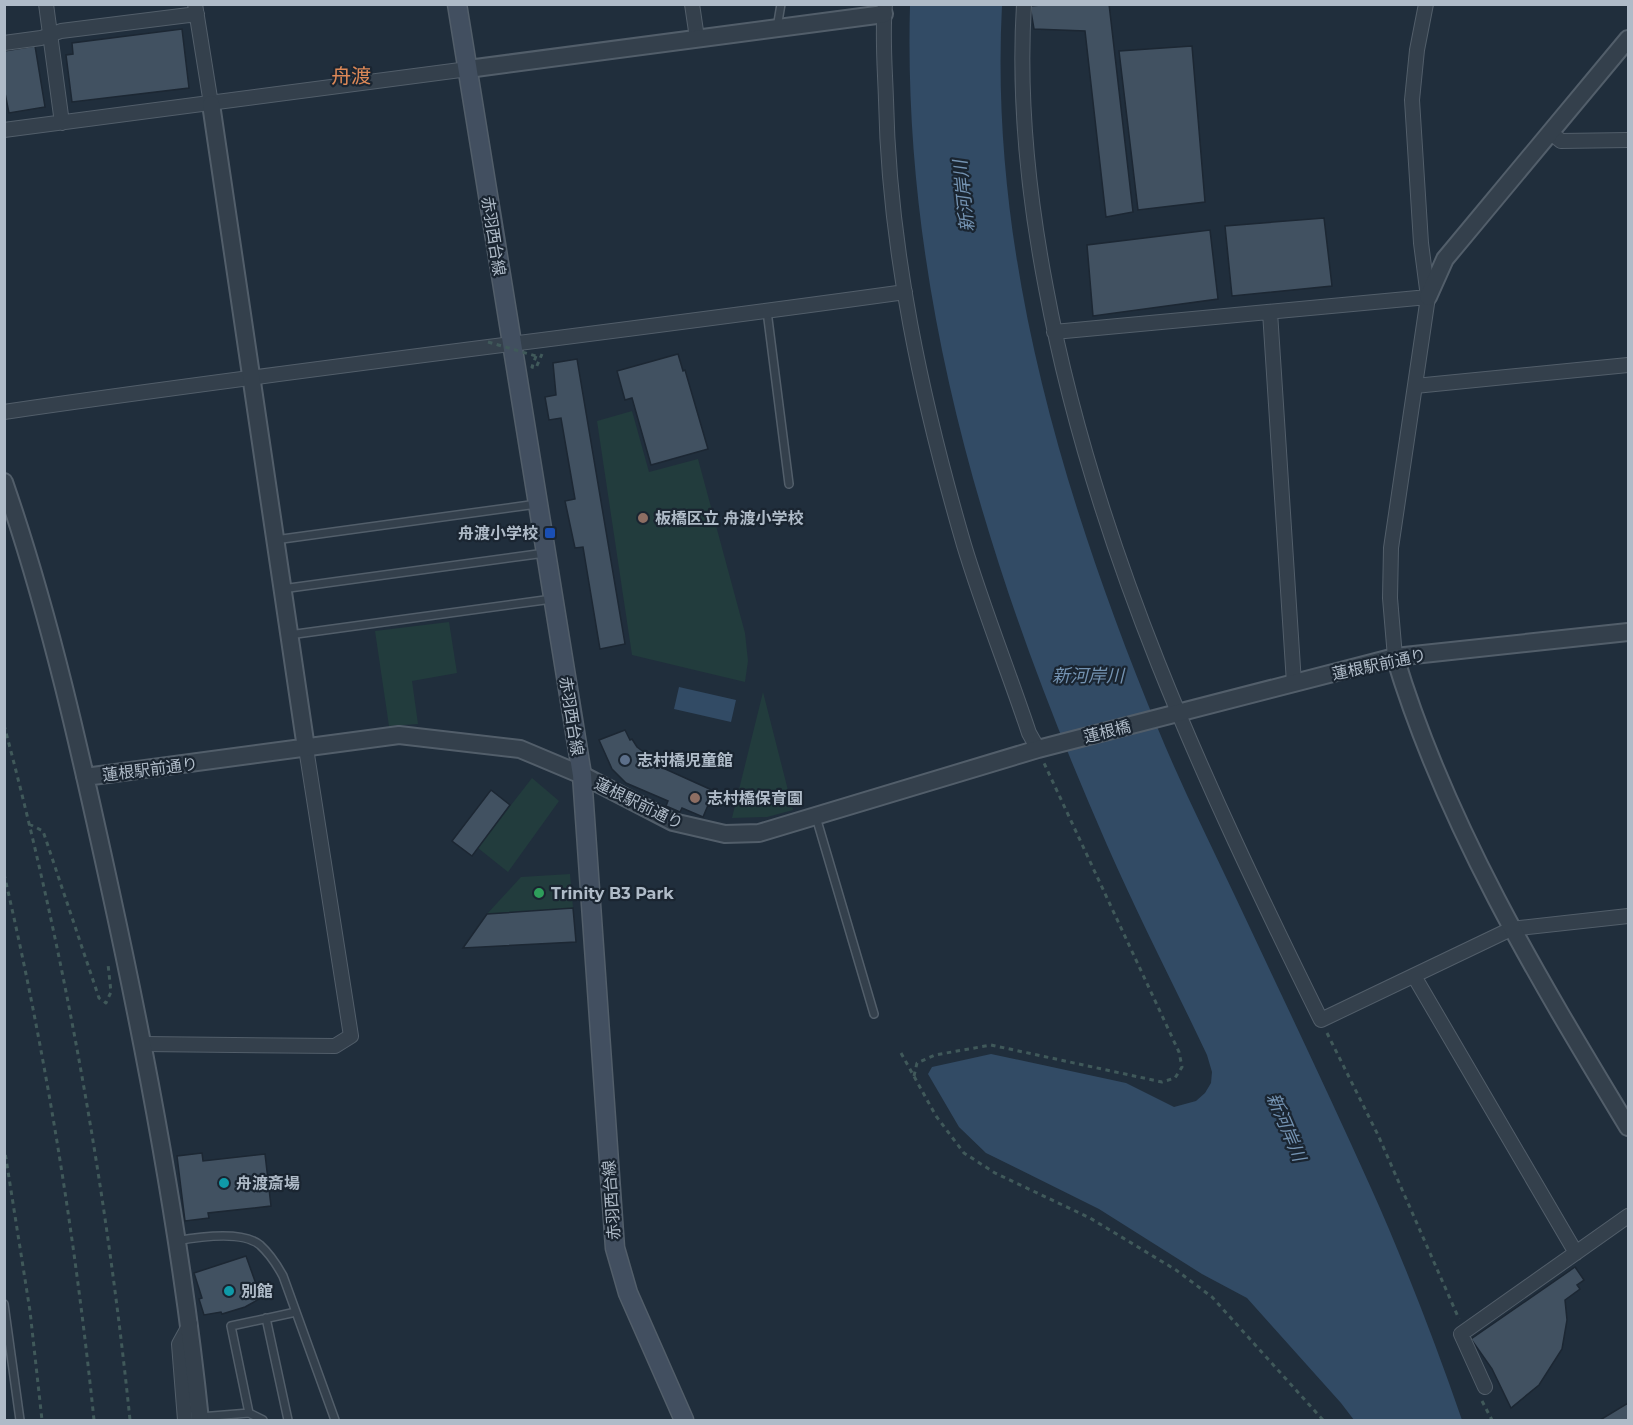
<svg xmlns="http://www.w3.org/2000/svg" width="1633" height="1425" font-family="Montserrat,'Noto Sans JP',sans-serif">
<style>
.green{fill:#223c3d}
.water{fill:#324b65}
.building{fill:#415161;stroke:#1c2733;stroke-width:1.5}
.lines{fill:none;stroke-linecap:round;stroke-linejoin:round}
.service-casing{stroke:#525e6a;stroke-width:10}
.minor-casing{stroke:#525e6a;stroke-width:16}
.tertiary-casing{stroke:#525e6a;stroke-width:20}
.secondary-casing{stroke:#525e6a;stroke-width:21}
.path{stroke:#40595a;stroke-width:3;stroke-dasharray:4.5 4.5;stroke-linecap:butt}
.service{stroke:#34404c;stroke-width:7}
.minor{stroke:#34404c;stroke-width:14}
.tertiary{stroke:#34404c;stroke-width:16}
.secondary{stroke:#424f60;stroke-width:18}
.path-bridge{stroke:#40595a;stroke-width:3;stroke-dasharray:4.5 4.5;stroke-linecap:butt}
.education-dot{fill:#8d6e63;stroke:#1a2531;stroke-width:2}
.transit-dot{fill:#1a4fb4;stroke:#1a2531;stroke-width:2}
.service-dot{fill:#5c6f8a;stroke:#1a2531;stroke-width:2}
.leisure-dot{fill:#2e9e5b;stroke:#1a2531;stroke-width:2}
.culture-dot{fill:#0f9aa8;stroke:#1a2531;stroke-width:2}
.labels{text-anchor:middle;stroke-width:4.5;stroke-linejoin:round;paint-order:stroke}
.street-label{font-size:16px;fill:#afbbc8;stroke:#1a2531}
.poi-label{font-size:16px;font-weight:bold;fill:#afbbc8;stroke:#1a2531;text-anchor:start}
.water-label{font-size:18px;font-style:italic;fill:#7493b2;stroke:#1a2531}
.quarter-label{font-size:20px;fill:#dc8857;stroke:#1a2531}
</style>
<rect width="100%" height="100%" fill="#202e3c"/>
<path class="green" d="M632,411L649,472L698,459L745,633L748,661L745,682L632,655L597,421Z
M449,622L457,673L412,681L418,724L389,726L375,631Z
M763,692L793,810L767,817L732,818Z
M532,778L559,801L508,872L478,848Z
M570,874L573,908L487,914L521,877Z"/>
<path class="water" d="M910,5H1002C989,255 1064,500 1158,729C1181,785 1208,839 1234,894C1280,992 1327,1090 1371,1188C1405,1264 1435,1342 1462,1420H1354L1341,1403L1247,1298L1202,1274L1099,1209L986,1153L959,1127L928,1074L932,1067L991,1054L1126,1083L1174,1107L1196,1101L1205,1093L1211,1083L1212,1072L1207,1055C1174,985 1138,916 1107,845C990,578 902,299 910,5Z
M679,687L736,700L731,722L674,709Z"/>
<path class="building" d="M1052,4H1109L1133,212L1106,217L1085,31L1034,29L1030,6Z
M182,29L189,88L72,102L66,55L73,54L72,43Z
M35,46L45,107L9,113L4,88V51Z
M1192,46L1205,202L1138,210L1119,51Z
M1324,218L1332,286L1232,296L1225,226Z
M1210,230L1218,299L1093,316L1087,245Z
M678,354L683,371L685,370L708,449L651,465L632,398L625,400L617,371Z
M577,359L625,644L600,649L583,547L575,548L565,501L575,499L561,418L549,420L545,397L556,395L553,363Z
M625,730L630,740L632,739L637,747L653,759L652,763L714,791L703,817L682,808L680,812L666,806L668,801L626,783L612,769L599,740Z
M491,790L510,805L472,856L452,841Z
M573,908L576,942L463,948L487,914Z
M202,1153L203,1161L265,1154L271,1206L208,1213L209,1218L185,1221L177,1156Z
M246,1256L261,1298L245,1307L222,1314L221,1312L204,1315L199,1299L202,1298L194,1273Z
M1575,1267L1584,1280L1577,1285L1580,1289L1565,1300L1567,1320L1562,1349L1539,1385L1511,1408L1492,1369L1471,1339Z
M1628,1403V1420H1600Z"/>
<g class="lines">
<defs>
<path id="service" d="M777,28L781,4
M767,311L789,484
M275,540L537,504
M282,589L545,553
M289,635L552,599
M816,817L874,1014
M176,1241C198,1237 242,1230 260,1245C270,1254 277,1265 283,1276L335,1420
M4,1304L20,1420
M266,1318L288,1420
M249,1413L231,1326L296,1312
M200,1417L249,1413L263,1420"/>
<path id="minor" d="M46,4L62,123
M195,4L211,104
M692,4L697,38
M885,4C882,36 885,68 886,100C889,250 922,401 964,545C983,608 1008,670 1029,733L1038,749
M1024,4C1018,100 1028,194 1046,288C1094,547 1205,785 1321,1020L1511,929L1628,916
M4,43L41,38L61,31L197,14
M4,130L468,69
M1550,132L1561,141L1628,140
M1270,312L1294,683
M1054,332L1428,297
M1415,386L1628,365
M4,412C304,368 605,334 905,292
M1395,657L1390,598L1391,548L1428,297L1421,243L1412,100L1417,50L1426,4
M1414,976L1576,1253
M144,1044L335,1046L351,1036L306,748
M1485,1387L1461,1334L1628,1216
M185,1420L179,1344L190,1324"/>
<path id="tertiary" d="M468,69L884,14
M211,104L306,748
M1428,297L1445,259L1628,39
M4,482C50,615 81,755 111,893C149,1067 182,1243 200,1420
M1395,657C1446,826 1538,978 1628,1127
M85,777L399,735L520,749L582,775L673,822L725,834L759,833L1038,749L1395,657L1628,632"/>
<path id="secondary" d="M457,4L582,775L615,1248L628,1293L684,1420"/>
</defs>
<use href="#service" class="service-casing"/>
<use href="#minor" class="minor-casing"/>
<use href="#tertiary" class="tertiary-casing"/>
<use href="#secondary" class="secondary-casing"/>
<path class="path" d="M536,356L532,367L536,368L542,354
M4,725C65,953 106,1186 130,1420
M29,824L43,831L99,998L106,1003L111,992L108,964
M4,874C46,1054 75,1236 94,1420
M1327,1033L1378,1135L1459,1319
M901,1053L936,1116L964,1153L995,1173L1090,1218L1176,1270L1212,1297L1323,1420
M914,1076L917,1063L935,1055L991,1045L1162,1082L1175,1078L1182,1067L1179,1052L1044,763
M4,1146L30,1311L42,1420
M1482,1401L1492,1420"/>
<use href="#service" class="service"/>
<use href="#minor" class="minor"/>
<use href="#tertiary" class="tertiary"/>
<use href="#secondary" class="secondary"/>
<path class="path-bridge" d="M488,342L536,356"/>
</g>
<g class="education-dot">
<circle cx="643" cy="518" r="6"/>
<circle cx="695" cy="798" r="6"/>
</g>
<rect class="transit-dot" x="544" y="527" width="12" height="12" rx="3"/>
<circle class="service-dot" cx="625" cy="760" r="6"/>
<circle class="leisure-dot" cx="539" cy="893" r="6"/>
<g class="culture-dot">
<circle cx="224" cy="1183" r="6"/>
<circle cx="229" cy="1291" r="6"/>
</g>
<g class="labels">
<g class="street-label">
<text transform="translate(494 236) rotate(81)" y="6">赤羽西台線</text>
<text transform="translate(1379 664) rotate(-12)" y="6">蓮根駅前通り</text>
<text transform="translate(572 716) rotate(81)" y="6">赤羽西台線</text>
<text transform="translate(1107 731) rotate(-14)" y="6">蓮根橋</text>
<text transform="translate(150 769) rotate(-7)" y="6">蓮根駅前通り</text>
<text transform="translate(639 803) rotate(26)" y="6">蓮根駅前通り</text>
<text transform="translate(611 1200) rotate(-94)" y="6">赤羽西台線</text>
</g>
<g class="poi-label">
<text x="655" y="524">板橋区立 舟渡小学校</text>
<text x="538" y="539" text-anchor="end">舟渡小学校</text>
<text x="637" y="766">志村橋児童館</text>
<text x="707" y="804">志村橋保育園</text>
<text x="551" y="899">Trinity B3 Park</text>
<text x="236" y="1189">舟渡斎場</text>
<text x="241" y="1297">別館</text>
</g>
<g class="water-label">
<text transform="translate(964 196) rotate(-96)" y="6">新河岸川</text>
<text x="1088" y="682">新河岸川</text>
<text transform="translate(1286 1127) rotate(67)" y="6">新河岸川</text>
</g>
<g class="quarter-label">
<text x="351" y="83">舟渡</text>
</g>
</g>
<rect width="1633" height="1425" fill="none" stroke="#afbbc8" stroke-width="12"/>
</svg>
